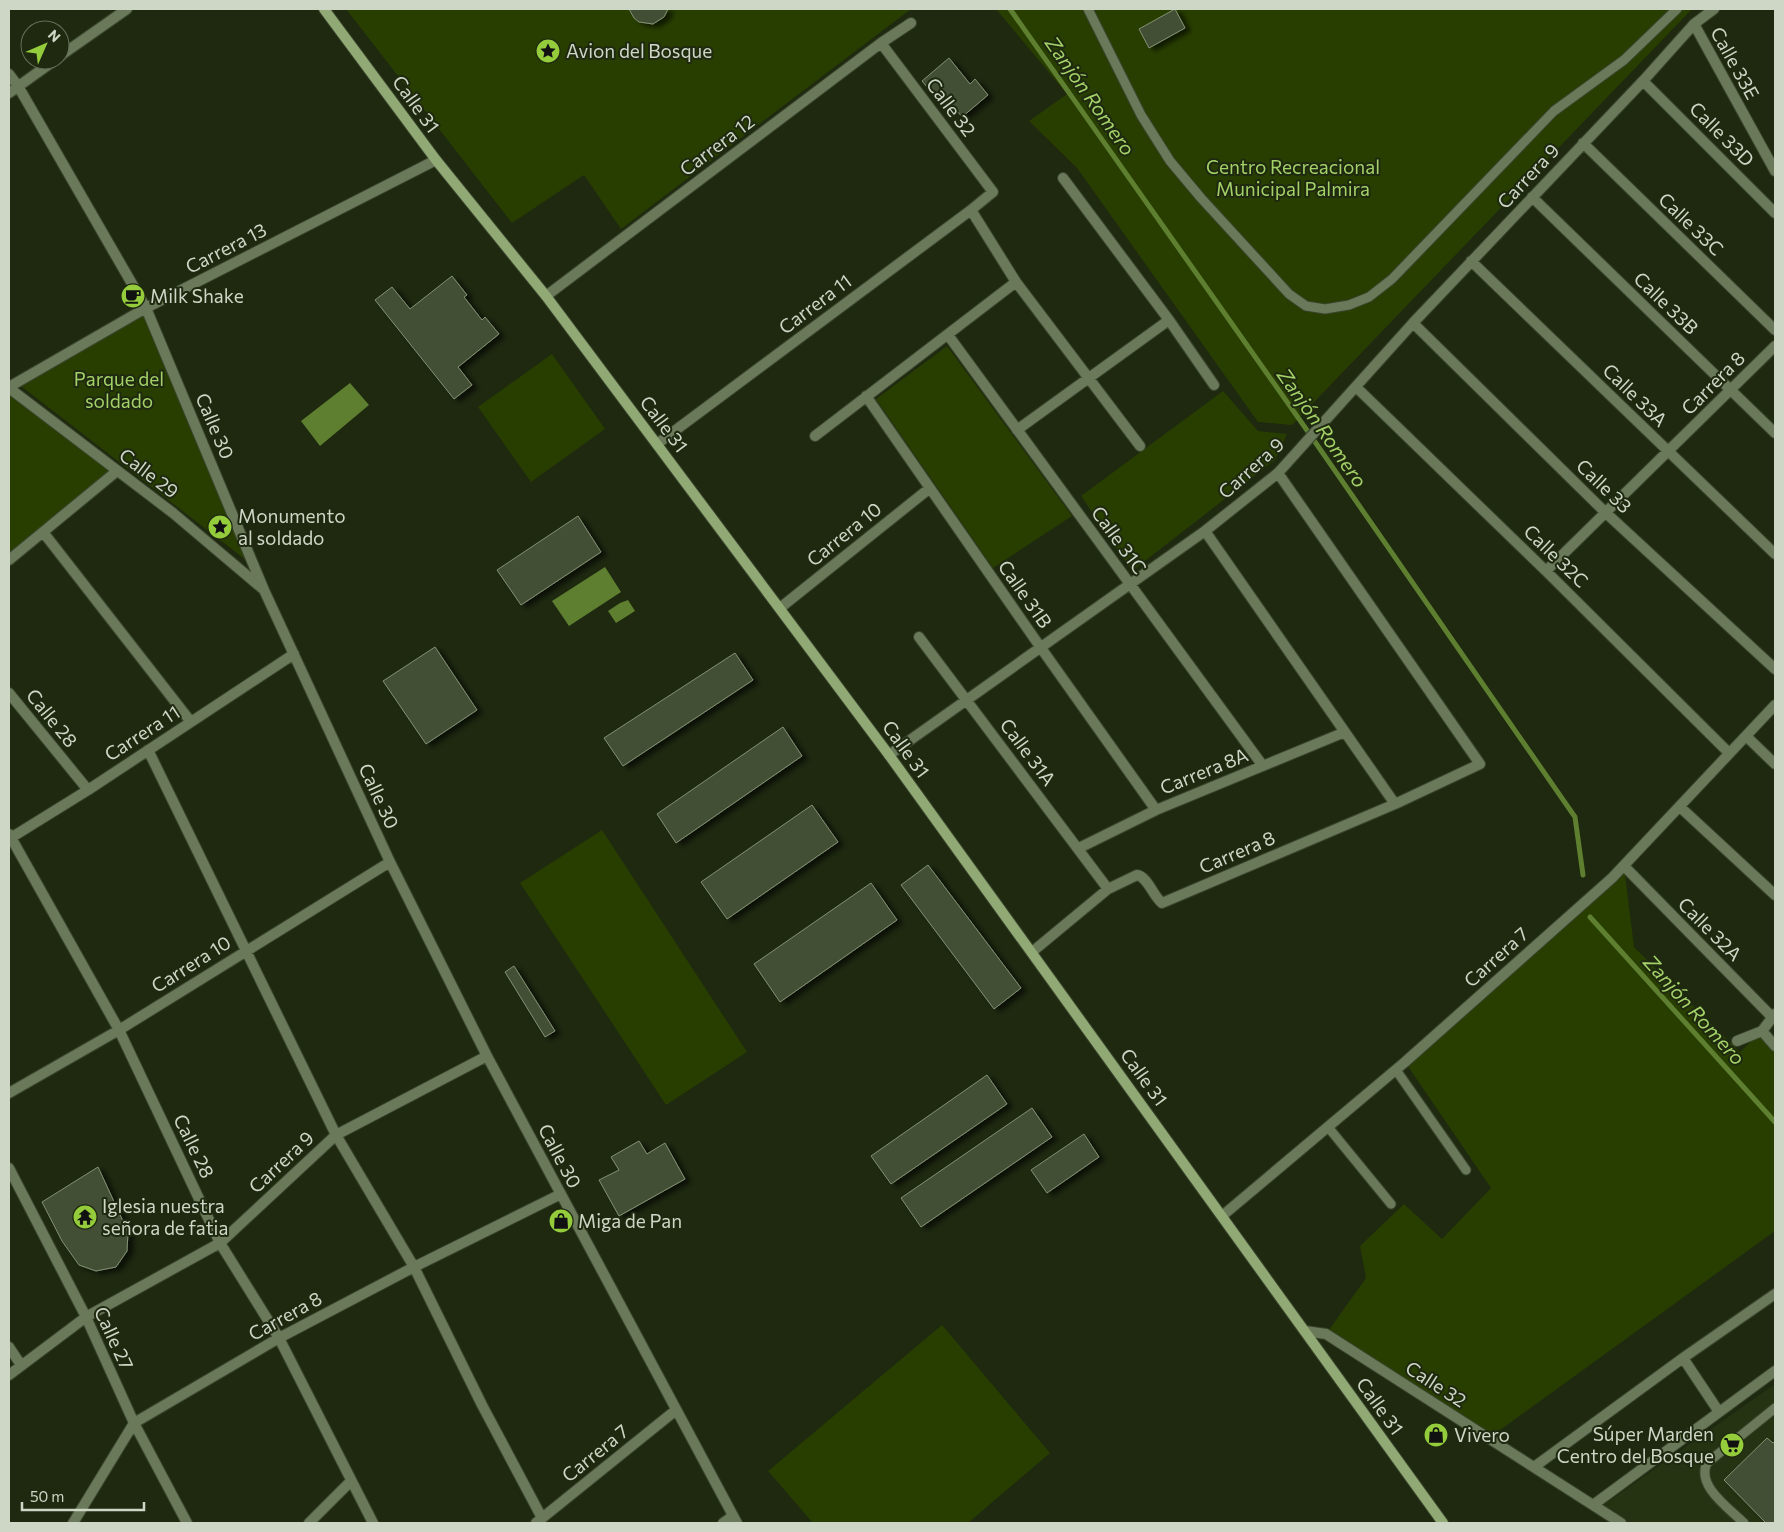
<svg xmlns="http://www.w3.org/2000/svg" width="1784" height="1532" font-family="Commissioner,sans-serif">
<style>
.built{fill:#253312}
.green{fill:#283e00}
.water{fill:#5e7f30}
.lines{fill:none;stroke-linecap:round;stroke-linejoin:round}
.stream{stroke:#5e7f30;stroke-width:5}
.building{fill:#434f35;stroke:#829073;filter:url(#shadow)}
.lane-casing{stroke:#3a452d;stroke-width:11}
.street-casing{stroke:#3a452d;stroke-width:12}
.secondary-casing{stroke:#3a452d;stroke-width:12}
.lane{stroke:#6a7959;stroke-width:9}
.street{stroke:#6a7959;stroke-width:10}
.secondary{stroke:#91a975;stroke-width:10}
.labels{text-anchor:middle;stroke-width:4;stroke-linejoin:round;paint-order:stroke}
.poi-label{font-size:19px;fill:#ced6c6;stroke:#1e2910;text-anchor:start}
.street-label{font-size:19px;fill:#ced6c6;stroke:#1e2910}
.park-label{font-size:19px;fill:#a3d067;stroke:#1e2910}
.water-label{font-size:20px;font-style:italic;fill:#a4d168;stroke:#1e2910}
</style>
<defs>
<filter id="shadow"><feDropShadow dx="5.5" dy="3" stdDeviation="2.5" flood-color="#0009"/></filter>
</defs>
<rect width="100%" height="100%" fill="#1e2910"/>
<path class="built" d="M1775,1384V1523H1629L1602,1506Z"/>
<path class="green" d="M346,9H911L621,229L584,175L512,223Z
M996,9H1692L1292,425L1258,422L1077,168L1029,121L1067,94Z
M146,308L255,567L17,383Z
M947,346L1072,516L993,568L876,399Z
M552,354L605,429L531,482L478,407Z
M9,388L117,471L9,560Z
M1223,391L1258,431L1287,434L1275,460L1132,571L1081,496Z
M602,830L747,1052L666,1105L520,883Z
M1624,866L1634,947L1740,1052L1762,1031L1775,1046V1231L1489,1438L1326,1334L1366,1278L1360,1246L1404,1204L1442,1239L1491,1188L1405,1062Z
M942,1325L1050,1453L968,1523H813L768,1471Z"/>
<path class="water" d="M350,383L369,405L320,446L301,421Z
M605,567L621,592L569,626L552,601Z
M628,600L635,611L616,623L608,611L620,603Z"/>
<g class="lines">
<path class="stream" d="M1010,9L1304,426L1575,817L1583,875
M1590,917L1775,1122"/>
</g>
<path class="building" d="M629,9H668L664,17L653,24L639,22L634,18Z
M1175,9L1185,28L1149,48L1139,29Z
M949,58L970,84L975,79L988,95L962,117L948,100L942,105L922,81Z
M452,276L467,295L464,297L482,320L485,317L499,334L458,367L472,385L454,399L375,300L392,287L410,309Z
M578,516L601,552L521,605L497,570Z
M435,647L477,710L426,744L383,681Z
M735,653L753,680L623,766L604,738Z
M783,727L802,756L676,843L657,814Z
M812,805L838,842L727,919L701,882Z
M928,865L1021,988L994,1009L901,885Z
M871,883L897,920L780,1002L754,964Z
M514,966L555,1031L545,1037L505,972Z
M987,1075L1007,1104L891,1184L871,1156Z
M1032,1108L1052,1137L921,1227L901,1198Z
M1084,1134L1099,1157L1047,1193L1031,1170Z
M639,1141L647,1154L665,1143L685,1179L619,1216L599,1180L619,1170L611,1157Z
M98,1167L128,1232L127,1251L116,1267L96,1271L79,1265L62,1241L42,1202Z
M1767,1438L1773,1443L1775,1441V1523H1766L1724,1480Z"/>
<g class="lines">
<defs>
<path id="lane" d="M1088,9L1141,115L1170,161L1201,198L1289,294L1306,306L1325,309L1349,305L1369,297L1392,279L1554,111L1624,60L1677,9
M1396,1070L1466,1170
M1328,1127L1391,1204
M1744,1523C1729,1508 1696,1486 1707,1463L1775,1408"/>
<path id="street" d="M1694,24L1775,171
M60,56L127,9
M9,74L18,86L146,308L264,590L390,862L487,1056L737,1523
M1643,81L1775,213
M9,93L55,60
M1583,143L1775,330
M1063,178L1169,320L1214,385
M1532,197L1775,433
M971,210L1016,282L1140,446
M1471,261L1775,554
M546,296L881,43L911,23
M1413,323L1606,513L1775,669
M948,335L1263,766
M9,387L146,308L436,160
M1356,387L1546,571L1729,753
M9,388L173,513L263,589
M866,396L1041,648L1156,810
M1017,430L1169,320
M815,436L1016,282
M657,444L971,210L993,192L881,43
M1205,531L1395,804
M43,532L191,722
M9,560L117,471
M1546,571L1775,346
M780,608L930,488
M919,637L1108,889
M9,693L88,790
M1746,736L1775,764
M148,750L336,1135L414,1267L482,1405L542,1518
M889,755L1205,531L1278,473L1413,323L1643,81L1694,24L1714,9
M1680,807L1775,895
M9,834L119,1030L220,1243L279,1338L373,1523
M9,839L88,790L294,654
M1079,848L1156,810L1345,732
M1624,866L1772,1017
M1032,952L1108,889L1137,875C1148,877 1153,896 1162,903L1395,804L1480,764L1278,473
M1762,1031L1775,1046
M1737,1041L1762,1031L1775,1014
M9,1093L119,1030L390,862
M9,1168L86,1317L134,1423L187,1523
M1222,1216L1405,1062L1612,878L1775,705
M1305,1331L1326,1334L1621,1523
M9,1347L21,1365
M1683,1358L1719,1412
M9,1375L86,1317L220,1243L336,1135L487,1056
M1534,1467L1683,1358L1775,1294
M1593,1505L1775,1371
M73,1523L134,1423L279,1338L414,1267L561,1194
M309,1523L351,1481
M536,1523L676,1410
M723,1523L733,1516"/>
<path id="secondary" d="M324,9L436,160L546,296L889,755L1443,1523"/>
</defs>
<use href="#lane" class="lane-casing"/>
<use href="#street" class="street-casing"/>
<use href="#secondary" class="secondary-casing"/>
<use href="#lane" class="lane"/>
<use href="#street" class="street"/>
<use href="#secondary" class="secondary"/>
</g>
<defs>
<symbol id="sight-disc" viewBox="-11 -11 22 22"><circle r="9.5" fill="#94cc3c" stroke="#1e2910"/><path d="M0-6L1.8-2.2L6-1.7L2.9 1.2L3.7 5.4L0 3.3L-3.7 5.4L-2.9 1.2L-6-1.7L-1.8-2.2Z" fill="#111"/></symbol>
<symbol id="cafe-disc" viewBox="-11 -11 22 22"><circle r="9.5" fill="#94cc3c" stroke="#1e2910"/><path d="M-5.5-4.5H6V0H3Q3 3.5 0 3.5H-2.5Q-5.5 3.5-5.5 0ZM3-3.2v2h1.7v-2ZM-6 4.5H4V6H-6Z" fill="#111"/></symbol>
<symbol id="temple-disc" viewBox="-11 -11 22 22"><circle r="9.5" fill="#94cc3c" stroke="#1e2910"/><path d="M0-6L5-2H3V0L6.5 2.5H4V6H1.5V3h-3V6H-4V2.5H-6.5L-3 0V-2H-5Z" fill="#111"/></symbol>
<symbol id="shop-disc" viewBox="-11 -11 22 22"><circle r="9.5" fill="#94cc3c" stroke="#1e2910"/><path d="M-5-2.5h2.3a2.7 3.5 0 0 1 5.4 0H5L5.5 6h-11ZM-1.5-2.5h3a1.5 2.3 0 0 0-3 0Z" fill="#111"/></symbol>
<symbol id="supermarket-disc" viewBox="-11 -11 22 22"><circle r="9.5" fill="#94cc3c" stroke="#1e2910"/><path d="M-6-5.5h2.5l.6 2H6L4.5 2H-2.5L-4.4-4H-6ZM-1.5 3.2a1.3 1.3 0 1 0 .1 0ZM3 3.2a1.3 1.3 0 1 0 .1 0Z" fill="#111"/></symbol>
</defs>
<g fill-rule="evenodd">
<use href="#sight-disc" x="534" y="37" width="28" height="28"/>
<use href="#cafe-disc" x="119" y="282" width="28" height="28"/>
<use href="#sight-disc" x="206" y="513" width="28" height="28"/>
<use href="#temple-disc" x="71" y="1203" width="28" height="28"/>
<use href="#shop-disc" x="547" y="1207" width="28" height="28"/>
<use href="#shop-disc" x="1422" y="1421" width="28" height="28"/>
<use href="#supermarket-disc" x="1718" y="1431" width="28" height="28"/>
</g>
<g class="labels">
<g class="poi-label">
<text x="566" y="58">Avion del Bosque</text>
<text x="150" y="303">Milk Shake</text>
<text x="238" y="523">Monumento<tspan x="238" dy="22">al soldado</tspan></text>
<text x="102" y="1213">Iglesia nuestra<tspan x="102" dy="22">señora de fatia</tspan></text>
<text x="578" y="1228">Miga de Pan</text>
<text x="1714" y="1441" text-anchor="end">Súper Marden<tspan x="1714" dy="22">Centro del Bosque</tspan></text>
<text x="1454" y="1442">Vivero</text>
</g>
<g class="street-label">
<text transform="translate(1735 63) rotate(61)" y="7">Calle 33E</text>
<text transform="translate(416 104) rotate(54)" y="7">Calle 31</text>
<text transform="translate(951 107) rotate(53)" y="7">Calle 32</text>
<text transform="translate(1722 134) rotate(45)" y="7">Calle 33D</text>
<text transform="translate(717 145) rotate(-37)" y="7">Carrera 12</text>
<text transform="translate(1528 176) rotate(-47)" y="7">Carrera 9</text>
<text transform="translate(1691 224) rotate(44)" y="7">Calle 33C</text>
<text transform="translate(226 248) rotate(-27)" y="7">Carrera 13</text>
<text transform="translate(1666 303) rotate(44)" y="7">Calle 33B</text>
<text transform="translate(815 304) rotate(-37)" y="7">Carrera 11</text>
<text transform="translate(1713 383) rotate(-45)" y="7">Carrera 8</text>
<text transform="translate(1635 395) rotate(44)" y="7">Calle 33A</text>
<text transform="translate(664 424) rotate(53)" y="7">Calle 31</text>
<text transform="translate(215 426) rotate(67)" y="7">Calle 30</text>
<text transform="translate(1251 468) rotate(-42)" y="7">Carrera 9</text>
<text transform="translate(149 473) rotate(37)" y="7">Calle 29</text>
<text transform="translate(1604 486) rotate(44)" y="7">Calle 33</text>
<text transform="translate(844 534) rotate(-39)" y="7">Carrera 10</text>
<text transform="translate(1119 540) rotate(54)" y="7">Calle 31C</text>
<text transform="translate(1556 556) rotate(44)" y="7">Calle 32C</text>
<text transform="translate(1025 594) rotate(55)" y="7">Calle 31B</text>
<text transform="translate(52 718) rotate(51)" y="7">Calle 28</text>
<text transform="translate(142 733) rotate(-33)" y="7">Carrera 11</text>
<text transform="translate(906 749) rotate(54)" y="7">Calle 31</text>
<text transform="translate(1028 752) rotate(53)" y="7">Calle 31A</text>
<text transform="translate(1204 771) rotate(-22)" y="7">Carrera 8A</text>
<text transform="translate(379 796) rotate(65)" y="7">Calle 30</text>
<text transform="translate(1237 852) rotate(-23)" y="7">Carrera 8</text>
<text transform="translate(1710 929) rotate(45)" y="7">Calle 32A</text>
<text transform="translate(1496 957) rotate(-42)" y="7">Carrera 7</text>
<text transform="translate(191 964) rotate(-32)" y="7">Carrera 10</text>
<text transform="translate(1144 1077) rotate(54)" y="7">Calle 31</text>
<text transform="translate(194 1146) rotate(64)" y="7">Calle 28</text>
<text transform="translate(560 1156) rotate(62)" y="7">Calle 30</text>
<text transform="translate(281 1162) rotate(-43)" y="7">Carrera 9</text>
<text transform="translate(285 1316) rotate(-29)" y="7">Carrera 8</text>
<text transform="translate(114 1338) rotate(65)" y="7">Calle 27</text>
<text transform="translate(1436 1384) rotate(33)" y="7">Calle 32</text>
<text transform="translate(1380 1406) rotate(54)" y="7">Calle 31</text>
<text transform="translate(595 1453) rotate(-39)" y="7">Carrera 7</text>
</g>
<g class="park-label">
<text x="1293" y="174">Centro Recreacional<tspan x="1293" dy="22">Municipal Palmira</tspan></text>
<text x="119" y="386">Parque del<tspan x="119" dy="22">soldado</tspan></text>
</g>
<g class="water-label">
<text transform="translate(1090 96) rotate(55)" y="7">Zanjón Romero</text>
<text transform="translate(1322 428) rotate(55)" y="7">Zanjón Romero</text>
<text transform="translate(1694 1010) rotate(48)" y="7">Zanjón Romero</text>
</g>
</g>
<rect width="1784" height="1532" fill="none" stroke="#ced6c6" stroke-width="20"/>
<g transform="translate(45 45) rotate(45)"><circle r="24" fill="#1e2910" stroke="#646e59"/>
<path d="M0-4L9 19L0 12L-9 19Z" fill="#94cc3c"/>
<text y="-8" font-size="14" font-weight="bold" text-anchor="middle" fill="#ced6c6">N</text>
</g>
<path d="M22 1502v8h122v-8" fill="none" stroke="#ced6c6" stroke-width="2.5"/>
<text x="30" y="1502" font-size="15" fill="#ced6c6" stroke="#1e2910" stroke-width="4" paint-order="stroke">50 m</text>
</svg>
